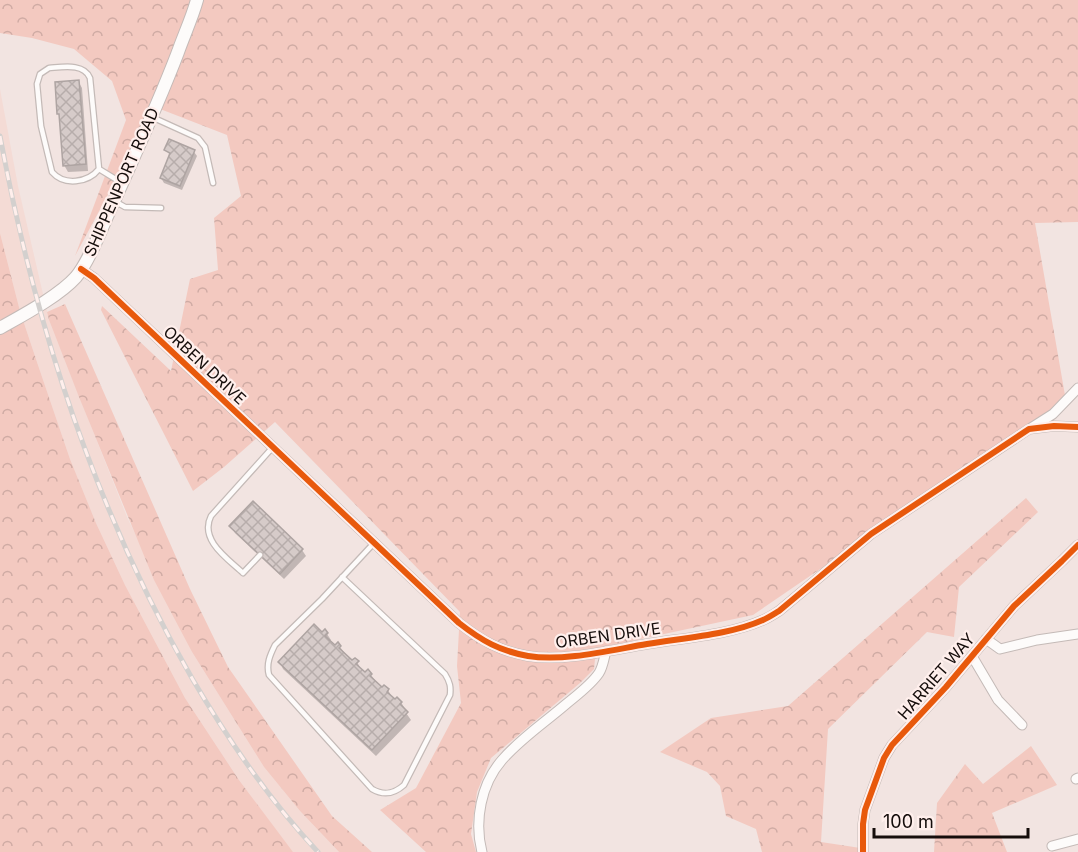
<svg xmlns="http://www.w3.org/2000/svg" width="1078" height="852" font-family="Inter,sans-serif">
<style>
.built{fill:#f4dbd5}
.forest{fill:url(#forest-crowns)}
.shadow{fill:#0003}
.building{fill:url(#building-cross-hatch);stroke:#aea4a2;stroke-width:1.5}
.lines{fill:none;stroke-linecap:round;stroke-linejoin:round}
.service-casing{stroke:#c4bab7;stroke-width:7}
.minor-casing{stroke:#c4bab7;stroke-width:11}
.tertiary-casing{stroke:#c4bab7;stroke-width:14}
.service{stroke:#fdfbfa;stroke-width:4.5}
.minor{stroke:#fdfbfa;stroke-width:9}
.tertiary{stroke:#fdfbfa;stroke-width:12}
.rail-casing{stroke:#d3d0ce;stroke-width:5}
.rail{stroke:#ffefec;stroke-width:3;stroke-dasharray:9;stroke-linecap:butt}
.cycleway-casing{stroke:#ffefec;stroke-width:10}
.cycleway{stroke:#e8590c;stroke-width:6}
.labels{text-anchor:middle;stroke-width:4.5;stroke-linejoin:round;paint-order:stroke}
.street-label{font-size:16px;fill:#150d0b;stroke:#ffefec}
</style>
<defs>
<pattern id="forest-crowns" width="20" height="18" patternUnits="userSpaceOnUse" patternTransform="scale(1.5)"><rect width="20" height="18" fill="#f3c9c0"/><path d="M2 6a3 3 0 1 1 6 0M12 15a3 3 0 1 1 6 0" fill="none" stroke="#cfaba4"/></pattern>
<pattern id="building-cross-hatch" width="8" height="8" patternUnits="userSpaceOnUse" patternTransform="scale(1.5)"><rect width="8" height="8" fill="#d6cbc9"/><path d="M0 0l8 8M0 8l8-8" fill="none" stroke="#b7adab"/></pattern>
</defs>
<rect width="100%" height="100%" fill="#f2e4e1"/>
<path class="built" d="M0,89L18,186L49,320L127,517L192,652L264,767L300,811L339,852H293L285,843L239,780L185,698L125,585L96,523L70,459L38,365L20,311L0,233Z"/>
<path class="forest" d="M0,0H1078V222L1035,223L1066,401L753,615L608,646L595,659L594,669L580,683L491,758L477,792L471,834L476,852H426L380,810L416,788L461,703L457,666L460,612L275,422L224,467L193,491L101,310L102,306L171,371L190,279L218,270L214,218L241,196L227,135L155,107L75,256L126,120L112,81L74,49L32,38L0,33Z
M0,233L20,311L38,365L70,459L96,523L125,585L185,698L239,780L293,852H0Z
M65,304L190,589L228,667L332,816L372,852H339L300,811L264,767L192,652L154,580L79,397L49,320L47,312Z
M1026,498L1038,512L959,587L954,637L927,632L828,729L821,842L867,849V852H762L756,829L726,816L720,786L707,772L660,752L711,718L788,706Z
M1031,746L1057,785L992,813L1007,852H934L937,803L965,764L983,784Z"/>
<path class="shadow" d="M78,81L82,88L88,171L68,172L64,165Z
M166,150L194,152L197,156L182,190L164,183L161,178L171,156Z
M231,526L302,550L306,556L284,579L235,533Z
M327,634L331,640L329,642L335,647H340L352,662H357L361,669L360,670L371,675L382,689L388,690L392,697L391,698L401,702L405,709L404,710L411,720L376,756L283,669L280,662Z"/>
<path class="building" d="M79,80L86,164L63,166L59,114H57L55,82Z
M169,139L195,150L180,186L160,178L170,153L164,150Z
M253,501L303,549L280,574L229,526Z
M314,624L322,632L325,629L328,633L325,636L335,645L338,642L341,646L339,648L352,660L355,658L359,661L356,664L365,672L368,669L372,674L370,676L382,687L384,685L389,689L387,692L395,699L397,697L402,702L400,704L408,712L372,750L278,662Z"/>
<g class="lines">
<defs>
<path id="service" d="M49,68C63,67 84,63 90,78L99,169C88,183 64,186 52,172L41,126L37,84L40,74Z
M154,118L198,138L205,147L213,183
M99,169L122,183
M116,202L125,207L161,208
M260,555L243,573C228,559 199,540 211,516L273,447
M342,577L445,674C450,682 451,687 450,695L404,785C394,794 384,796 372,789L269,675C266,664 270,655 275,645L322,599L374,543"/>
<path id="minor" d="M81,269L94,278L459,623C482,641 500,651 528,656C564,662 611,650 647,644C682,638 730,635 763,620C768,618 774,614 779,611L871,534L1029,429L1054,426L1078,427
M1031,428L1053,414L1078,388
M986,639L1000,649L1037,640L1078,634
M972,656L998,700L1022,725
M1076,779L1078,778
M1052,846L1078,839
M482,852C474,821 481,784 502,760C520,739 544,723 565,705C577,695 591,685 599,673C603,667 604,658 606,651
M863,852V824L865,810L884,758L892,745L946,687L1014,606L1062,561L1078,545"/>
<path id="tertiary" d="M0,328C23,315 59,296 76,277C91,259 104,221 115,199C137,150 159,102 178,52C184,35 192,18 197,0"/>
</defs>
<use href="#service" class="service-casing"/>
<use href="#minor" class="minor-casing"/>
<use href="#tertiary" class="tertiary-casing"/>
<use href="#service" class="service"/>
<use href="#minor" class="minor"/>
<use href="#tertiary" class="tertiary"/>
<defs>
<path id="rail" d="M0,136C35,326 96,512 193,680C229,741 269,800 318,852"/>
</defs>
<use href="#rail" class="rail-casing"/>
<use href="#rail" class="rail"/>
<defs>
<path id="cycleway" d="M81,269L94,278L459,623C482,641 500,651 528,656C564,662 611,650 647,644C682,638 730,635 763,620C768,618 774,614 779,611L871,534L1029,429L1054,426L1078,427
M863,852V824L865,810L884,758L892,745L946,687L1014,606L1062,561L1078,545"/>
</defs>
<use href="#cycleway" class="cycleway-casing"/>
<use href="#cycleway" class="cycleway"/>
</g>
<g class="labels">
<g class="street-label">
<text transform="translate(121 182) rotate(-66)" y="6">SHIPPENPORT ROAD</text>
<text transform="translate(205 365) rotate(43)" y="6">ORBEN DRIVE</text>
<text transform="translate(608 635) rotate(-8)" y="6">ORBEN DRIVE</text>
<text transform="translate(936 676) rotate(-49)" y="6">HARRIET WAY</text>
</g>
</g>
<path d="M874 828v9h154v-9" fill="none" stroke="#150d0b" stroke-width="3"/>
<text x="883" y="828" font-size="18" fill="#150d0b" stroke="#ffefec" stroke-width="4.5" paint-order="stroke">100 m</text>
</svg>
